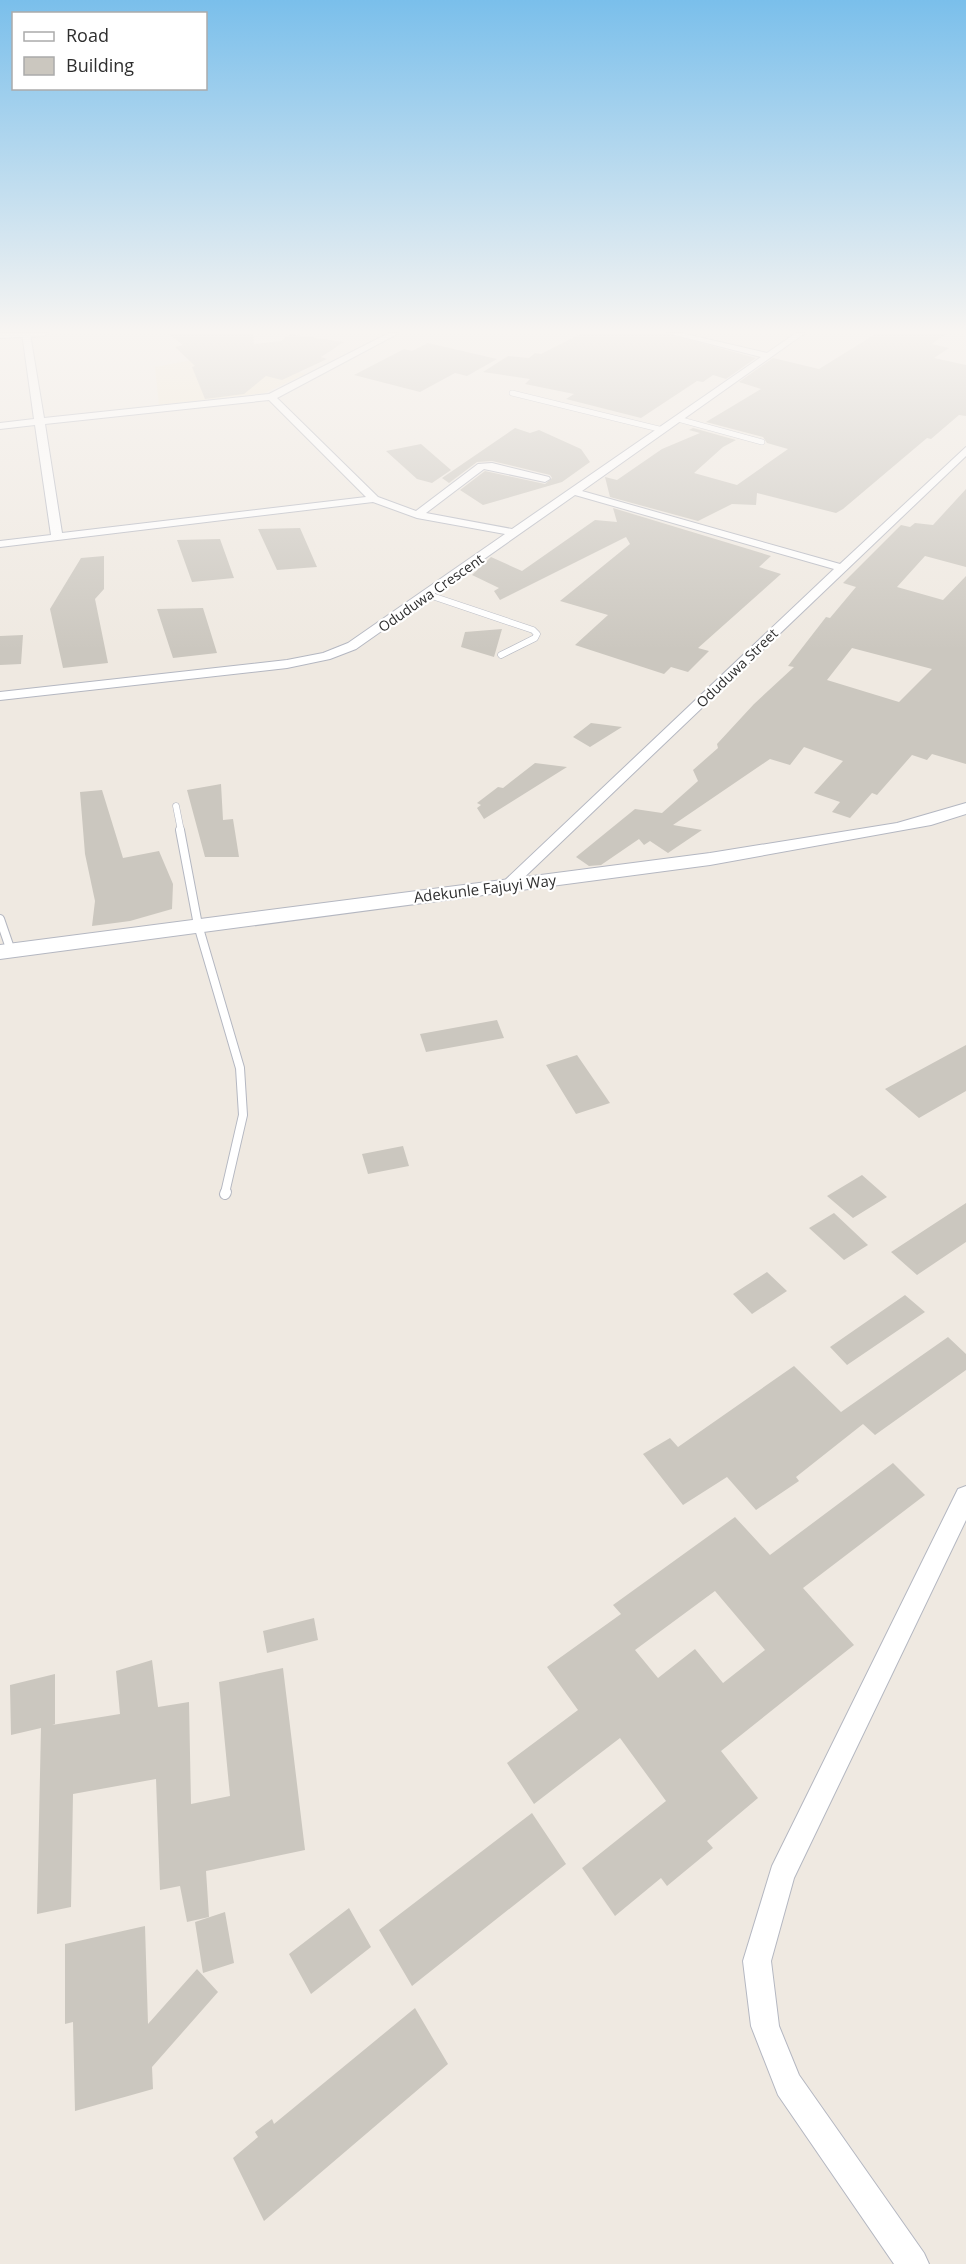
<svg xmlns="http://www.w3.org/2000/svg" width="966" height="2264" font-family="'Open Sans',sans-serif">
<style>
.education{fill:#f0e6d1}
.building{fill:#cbc7bf;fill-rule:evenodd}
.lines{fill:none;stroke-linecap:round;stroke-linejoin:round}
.service-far3-casing{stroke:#b4b7c1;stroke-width:6}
.service-far2-casing{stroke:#b4b7c1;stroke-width:7}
.service-far1-casing{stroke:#b4b7c1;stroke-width:10}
.service-casing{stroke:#b4b7c1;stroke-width:12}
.minor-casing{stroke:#b4b7c1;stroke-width:2}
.tertiary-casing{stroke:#b4b7c1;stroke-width:2}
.service-far3{stroke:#fff;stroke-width:5}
.service-far2{stroke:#fff;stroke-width:6}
.service-far1{stroke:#fff;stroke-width:8}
.service{stroke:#fff;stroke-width:10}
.minor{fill:#fff;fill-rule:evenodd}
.tertiary{fill:#fff;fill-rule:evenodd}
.labels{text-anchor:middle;stroke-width:4.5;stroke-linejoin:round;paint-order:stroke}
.far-street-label{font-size:14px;fill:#2e2e2e;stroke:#fff}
.street-label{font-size:15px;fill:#2e2e2e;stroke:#fff}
</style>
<rect width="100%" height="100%" fill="#efe9e1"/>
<path class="education" d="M229,353L306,374L264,393L159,405L155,367Z"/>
<path class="building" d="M168,333H253L254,344L281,341L290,334L344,342L321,357L327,359L282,380L266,376L244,394L205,399L192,367L195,366L175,347L183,345Z
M582,333H665L756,358L726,379L713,375L703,382L697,381L641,418L566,399L574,394L525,384L530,379L483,372L508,356L529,358L535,353L541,354Z
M877,333H947L932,344L949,348L934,358L966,365V416L959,415L931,439L927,438L843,509L836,513L757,493L756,505L732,504L698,521L610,497L605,477L617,480L662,449L700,433L689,430L693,428L736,440L723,447L694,473L737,485L788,449L767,443L763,437L706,422L761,389L739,382L773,358L819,369Z
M428,343L497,359L467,376L455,373L420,392L354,375L404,349L412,351Z
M515,428L530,433L539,430L581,449L590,462L562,482L483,505L460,490L485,471L545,484L552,478L550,475L492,461L477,462L449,483L442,478Z
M421,444L451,470L432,483L417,479L386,451Z
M966,489V567L925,556L897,587L943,600L966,576V764L932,754L927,760L912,755L877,795L872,793L850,818L832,812L840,802L814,793L843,761L804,747L790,765L770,759L673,825L702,830L668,853L650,841L644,845L639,839L601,865L589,866L576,857L635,809L662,813L698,781L693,770L718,748L717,744L754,704L794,667L788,666L826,617L830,618L856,587L843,583L901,525L910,527L915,523L933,525ZM852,648L932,669L899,702L827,680Z
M613,508L771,556L759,567L781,574L698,648L709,651L688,672L671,667L664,674L575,645L608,615L560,601L630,544L626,537L500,600L494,591L499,588L472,575L491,557L522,571L595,520L617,522Z
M300,528L317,567L277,570L258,529Z
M220,539L234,578L192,582L177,540Z
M104,556V589L95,599L108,663L63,668L50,609L81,558Z
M203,608L217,653L173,658L157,609Z
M502,629L494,657L461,647L465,632Z
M23,635L21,664L0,665V636Z
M591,723L622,727L590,747L573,737Z
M535,763L567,767L484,819L477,808L481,805L477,803L498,787L503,788Z
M221,784L223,820L233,819L239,857H205L187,790Z
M102,790L123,858L159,851L173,884L172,909L130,921L92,926L95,901L85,854L80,792Z
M497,1020L504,1038L426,1052L420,1034Z
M966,1045V1091L919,1118L885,1089Z
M577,1055L610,1103L576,1114L546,1065Z
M403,1146L409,1166L368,1174L362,1154Z
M862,1175L887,1197L853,1218L827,1196Z
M966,1203V1242L917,1275L891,1252Z
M834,1213L868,1245L844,1260L809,1228Z
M767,1272L787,1291L752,1314L733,1294Z
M905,1295L925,1312L847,1365L830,1347Z
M948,1337L966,1354V1370L875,1435L863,1424L796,1477L799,1481L756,1510L727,1477L683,1505L643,1454L670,1438L678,1447L794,1366L841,1412Z
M893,1463L925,1495L803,1588L854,1645L721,1751L758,1798L707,1841L713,1848L667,1886L661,1878L615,1916L582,1868L666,1801L620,1738L534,1804L507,1763L578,1710L547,1667L621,1614L613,1605L735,1517L770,1555ZM715,1591L765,1650L723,1683L695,1649L658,1678L635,1650Z
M314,1618L318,1640L267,1653L263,1631Z
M152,1660L158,1707L189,1702L191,1804L230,1796L219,1682L283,1668L305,1850L206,1871L209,1917L187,1922L180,1886L160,1890L156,1779L73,1794L71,1907L37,1914L41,1728L11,1735L10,1685L55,1674V1724L52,1725L120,1714L116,1671Z
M532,1813L566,1864L412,1986L379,1930Z
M349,1908L371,1947L311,1994L289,1954Z
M225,1912L234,1963L203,1973L195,1922Z
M145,1926L148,2024L197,1969L218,1992L152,2067L153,2089L75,2111L73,2022L65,2024V1944Z
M415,2008L448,2064L264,2221L233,2158L258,2137L255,2132L272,2119L274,2124Z"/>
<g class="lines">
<defs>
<path id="service-far3" d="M512,393L663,430
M678,419L762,442"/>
<path id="service-far2" d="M429,595L533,630L537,634L535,638L501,655
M176,806L181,831"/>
<path id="service-far1" d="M180,830L198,925L240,1068L243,1115L225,1193
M0,919L11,951"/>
<path id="service" d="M225,1194L226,1192"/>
<path id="minor" d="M22,333L30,334L44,418L269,394L389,333H399L277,398L378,497L416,511L478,464L492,463L549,477L550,479L545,482L484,469L426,513L512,529L761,357L667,333H681L767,353L796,333H805L582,491L840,564L966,447V456L512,889L507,891L499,886L502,883L834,569L575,495L356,649L330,659L287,668L0,700V692L287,660L323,653L348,643L505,534L417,518L373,502L0,547V541L51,535L35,425L0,429V423L34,419ZM269,400L366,497L62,533L45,424Z
M966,1486V1520L794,1878L771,1961L779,2026L799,2075L924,2253L929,2264H894L778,2095L751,2026L743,1961L772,1866L958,1489Z"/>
<path id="tertiary" d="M0,333H49L44,336L0,338Z
M966,803V814L931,825L710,865L0,959V945L710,853L897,823Z"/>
</defs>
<use href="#service-far3" class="service-far3-casing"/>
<use href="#service-far2" class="service-far2-casing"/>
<use href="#service-far1" class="service-far1-casing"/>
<use href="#service" class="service-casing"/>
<use href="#minor" class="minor-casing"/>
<use href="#tertiary" class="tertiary-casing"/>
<use href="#service-far3" class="service-far3"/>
<use href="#service-far2" class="service-far2"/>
<use href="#service-far1" class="service-far1"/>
<use href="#service" class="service"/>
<use href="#minor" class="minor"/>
<use href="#tertiary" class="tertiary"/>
</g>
<linearGradient id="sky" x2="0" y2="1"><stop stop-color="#7abfeb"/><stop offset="0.51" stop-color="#f8f5f2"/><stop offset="1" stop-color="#f8f5f2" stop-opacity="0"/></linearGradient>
<rect width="966" height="650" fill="url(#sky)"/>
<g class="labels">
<g class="far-street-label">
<text transform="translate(431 593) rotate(-35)" y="5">Oduduwa Crescent</text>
<text transform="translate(737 668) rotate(-44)" y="5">Oduduwa Street</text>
</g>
<g class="street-label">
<text transform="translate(485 889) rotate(-7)" y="5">Adekunle Fajuyi Way</text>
</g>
</g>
<rect x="12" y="12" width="195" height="78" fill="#ffffff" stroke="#ababab" stroke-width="1.5"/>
<rect x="24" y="32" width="30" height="9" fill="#ffffff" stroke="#ababab" stroke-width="1.5"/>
<text x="66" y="42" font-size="18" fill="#2e2e2e">Road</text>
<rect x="24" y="57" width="30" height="18" fill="#cbc7bf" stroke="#ababab" stroke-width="1.5"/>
<text x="66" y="72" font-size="18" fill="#2e2e2e">Building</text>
</svg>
